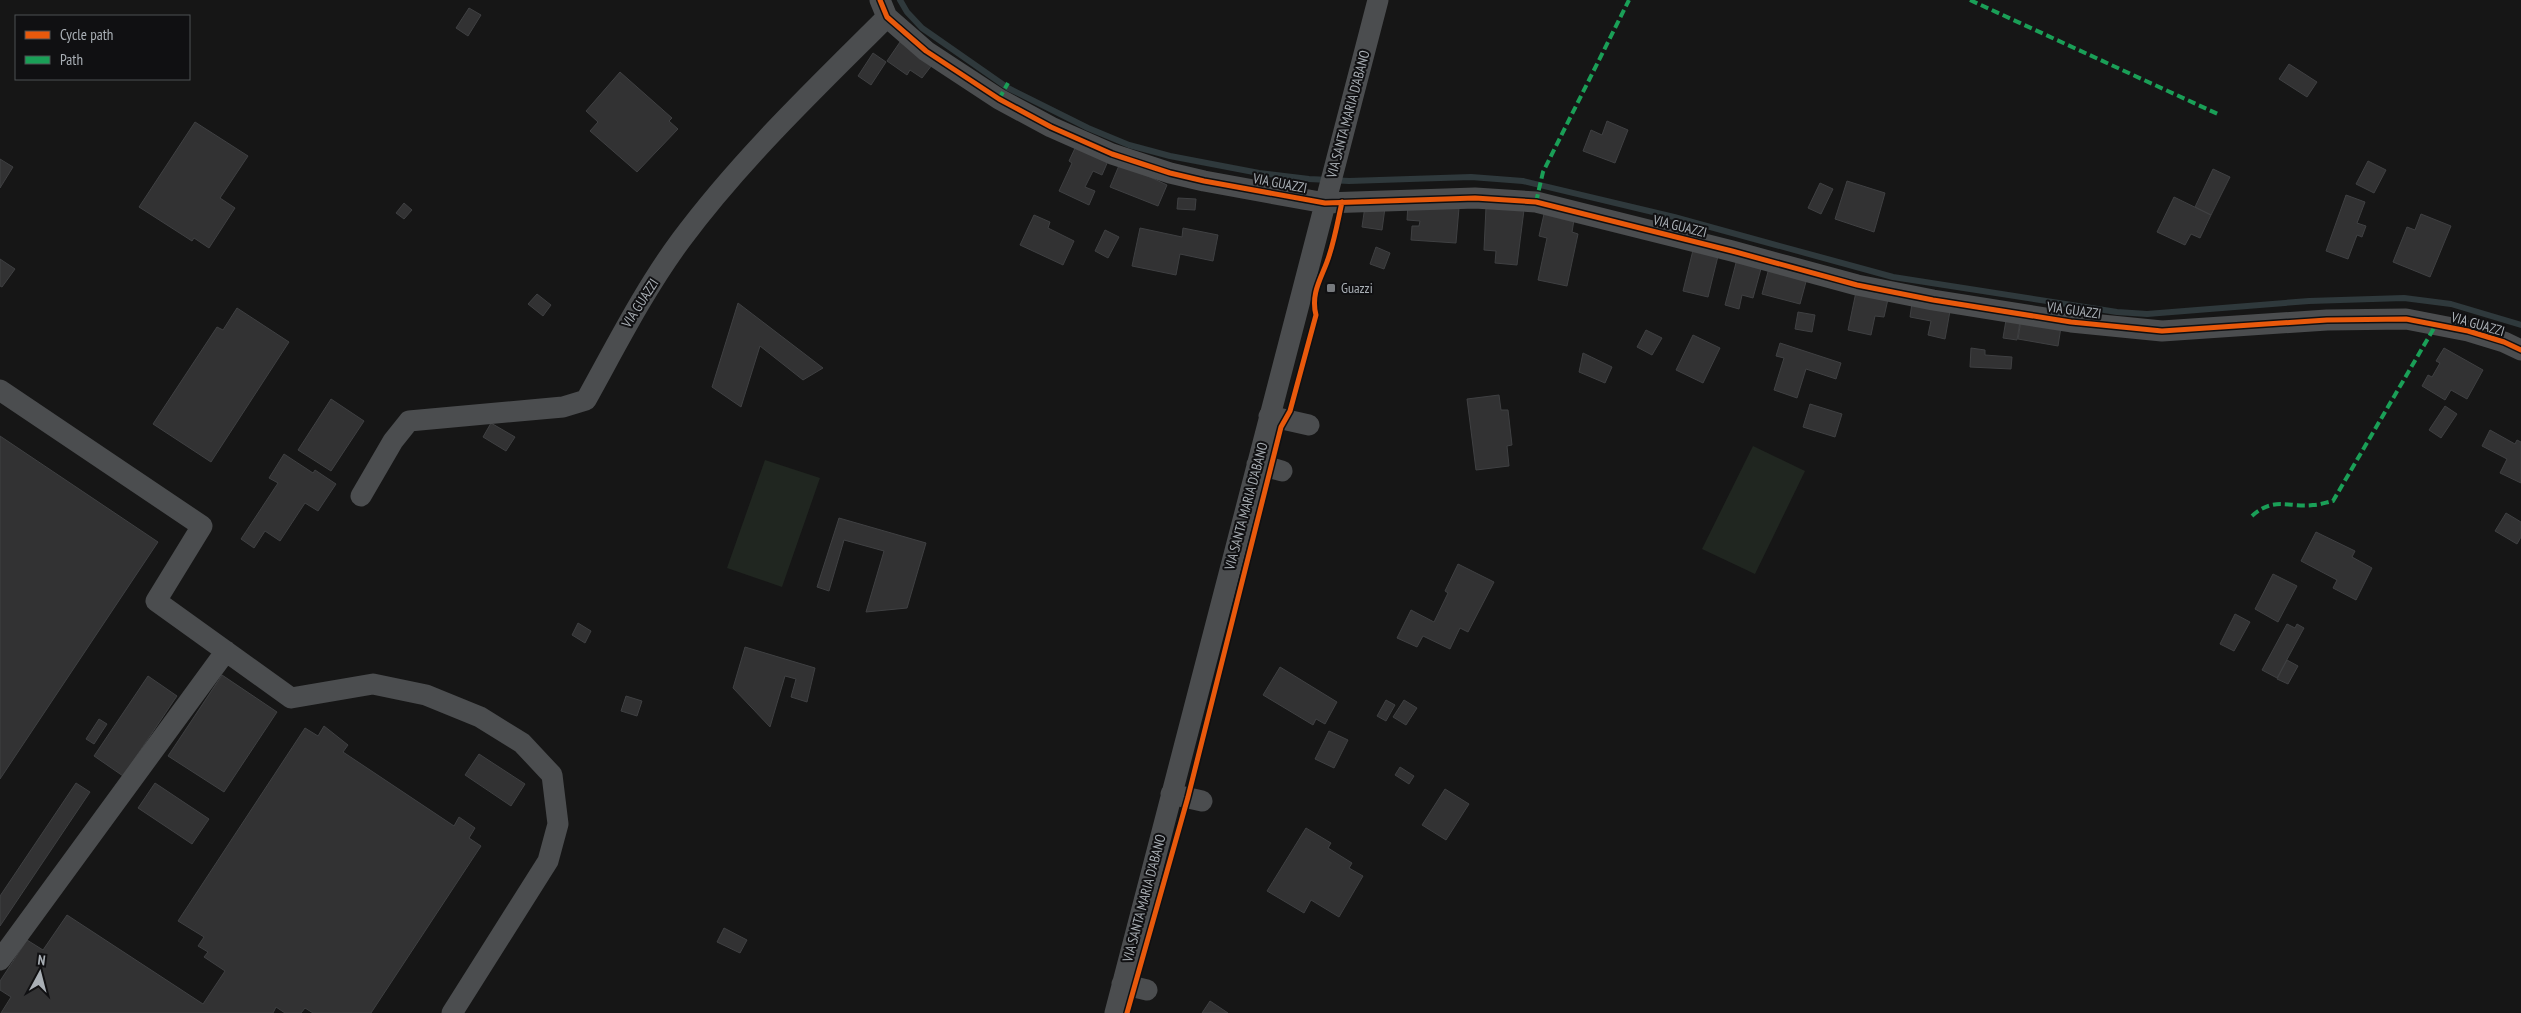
<svg xmlns="http://www.w3.org/2000/svg" width="2521" height="1013" font-family="'PT Sans Narrow',sans-serif">
<style>
.green{fill:#202620}
.lines{fill:none;stroke-linecap:round;stroke-linejoin:round}
.stream{stroke:#2f393c;stroke-width:6}
.building{fill:#323233;stroke:#3f4042}
.minor{stroke:#4b4d4f;stroke-width:21}
.quiet{stroke:#1a9f57;stroke-width:4;stroke-dasharray:8 4;stroke-linecap:butt}
.cycleway-casing{stroke:#101012;stroke-width:8}
.cycleway{stroke:#e8590c;stroke-width:5}
.poi-dot{fill:#76797d;stroke:#101012;stroke-width:2}
.labels{text-anchor:middle;stroke-width:4;stroke-linejoin:round;paint-order:stroke}
.street-label{font-size:14px;fill:#a9afb5;stroke:#101012}
.poi-label{font-size:14px;fill:#a9afb5;stroke:#101012;text-anchor:start}
</style>
<rect width="100%" height="100%" fill="#161616"/>
<path class="green" d="M1753,446L1805,471L1755,574L1702,549Z
M765,460L820,478L782,587L727,568Z"/>
<g class="lines">
<path class="stream" d="M900,0L907,12L922,28L1008,88L1088,128L1129,145L1170,156L1259,173L1309,179L1349,181L1471,177L1523,181L1674,217L1893,277L2117,312L2147,314L2309,301L2404,298L2451,304L2521,325"/>
</g>
<path class="building" d="M469,8L481,15L468,36L456,28Z
M900,42L932,65L922,78L910,70L907,75L887,61Z
M873,53L886,62L871,85L858,76Z
M2289,64L2317,82L2307,97L2279,79Z
M620,72L672,118L669,121L678,129L637,172L590,131L598,122L586,111Z
M1607,121L1628,130L1615,163L1583,151L1591,130L1602,135Z
M195,122L248,156L220,198L235,208L209,248L194,238L192,241L139,207Z
M1076,146L1108,161L1102,175L1093,171L1085,187L1095,191L1089,205L1059,191L1072,163L1069,161Z
M0,159L13,167L0,188Z
M2368,161L2386,170L2374,193L2356,184Z
M1120,163L1167,185L1158,206L1110,187Z
M2213,169L2230,177L2211,215L2195,207Z
M1847,181L1885,193L1874,232L1835,219Z
M1820,183L1833,189L1821,214L1808,208Z
M2346,195L2365,202L2357,223L2366,226L2362,237L2357,235L2348,259L2326,251Z
M2174,197L2211,215L2200,238L2191,234L2185,245L2157,232Z
M1178,198L1196,199L1195,210L1177,209Z
M404,203L412,210L404,219L396,213Z
M1408,204L1459,208L1456,243L1411,240L1412,226H1419L1420,221L1407,220Z
M1365,206L1385,208L1382,230L1362,227Z
M1486,207L1524,210L1517,265L1495,263L1496,251L1484,250Z
M1544,214L1574,220L1572,232L1578,234L1567,286L1538,280L1547,238L1539,236Z
M2421,214L2451,226L2430,277L2393,262L2407,227L2415,230Z
M1034,215L1050,222L1048,228L1074,241L1063,265L1020,245Z
M1140,228L1182,237L1183,228L1218,235L1213,261L1180,254L1176,275L1132,266Z
M1105,230L1119,237L1108,258L1095,251Z
M1694,246L1719,252L1708,297L1683,291Z
M1376,247L1390,253L1384,269L1370,264Z
M0,259L15,269L2,287L0,286Z
M1737,259L1762,265L1753,298L1742,295L1739,309L1725,305Z
M1769,268L1807,278L1800,304L1762,294Z
M1856,292L1888,299L1884,317L1875,316L1871,335L1848,330Z
M537,294L551,305L543,316L528,304Z
M738,303L823,368L803,380L760,346L741,407L712,387Z
M1912,303L1950,311L1945,339L1928,335L1931,321L1910,317Z
M237,308L289,342L211,462L153,424L217,327L223,330Z
M1798,312L1815,315L1812,332L1795,329Z
M2006,320L2020,322L2017,340L2003,338Z
M2021,320L2061,327L2058,346L2018,339Z
M1646,330L1662,338L1652,355L1637,347Z
M1693,335L1720,348L1703,383L1676,370Z
M1780,343L1841,363L1836,379L1806,369L1797,398L1774,390L1784,358L1776,356Z
M1971,348L1985,350V355L2012,357L2011,369L1970,367Z
M2444,348L2483,370L2467,399L2451,390L2445,400L2422,386L2428,375L2432,377L2440,363L2436,361Z
M1583,353L1612,367L1605,383L1579,372Z
M1499,395L1501,410H1508L1512,445L1507,446L1509,466L1476,470L1467,399Z
M331,399L364,421L331,471L298,450Z
M1810,404L1842,414L1835,437L1803,427Z
M2445,406L2457,414L2441,438L2429,430Z
M491,423L515,437L506,451L483,437Z
M2490,430L2515,444L2517,440L2521,442V483L2500,473L2507,459L2482,446Z
M0,436L158,542L0,779Z
M284,454L313,473L315,470L336,484L318,511L305,503L280,541L265,531L254,548L241,539L278,483L269,478Z
M2506,513L2521,522V537L2517,544L2495,531Z
M839,518L926,543L907,608L866,612L884,551L844,540L829,591L817,587Z
M2316,532L2355,551L2352,557L2372,568L2356,600L2333,588L2337,580L2301,561Z
M1458,564L1494,582L1468,632L1460,628L1450,649L1423,636L1417,647L1397,638L1411,610L1434,622L1448,593L1445,591Z
M2273,574L2297,586L2278,622L2255,609Z
M2235,614L2250,622L2234,651L2220,644Z
M578,623L591,631L585,643L572,635Z
M2287,624L2295,628L2297,624L2304,628L2277,678L2262,670Z
M745,647L815,668L807,702L791,697L796,679L785,676L770,727L733,688Z
M2287,660L2298,666L2288,684L2277,679Z
M1280,667L1337,702L1325,724L1316,719L1313,725L1263,695Z
M222,675L277,712L224,792L168,756Z
M148,676L177,696L123,776L94,756Z
M626,696L642,701L637,716L621,711Z
M1386,700L1395,705L1386,721L1377,716Z
M1404,700L1417,708L1406,725L1393,717Z
M99,719L107,724L94,744L86,739Z
M324,726L348,745L343,752L454,826L459,817L475,828L469,838L481,846L371,1013H313L305,1008L301,1013H285L276,1007L273,1013H1L11,997L0,990V981L27,940L43,950L67,915L203,1004L225,971L204,957L208,952L198,946L204,937L178,921L305,728L318,736Z
M1329,731L1348,740L1334,768L1315,759Z
M479,754L525,784L511,806L465,775Z
M1400,767L1414,776L1409,784L1395,775Z
M76,783L90,792L0,926V896Z
M155,783L209,819L192,844L138,808Z
M1445,789L1469,804L1446,840L1422,825Z
M1306,828L1331,843L1328,848L1352,863L1349,868L1363,876L1339,917L1311,900L1304,913L1267,891Z
M724,928L747,940L740,953L717,942Z
M1210,1001L1228,1013H1202Z"/>
<g class="lines">
<path class="minor" d="M880,0L887,17L926,51L999,99L1051,127L1112,154L1170,173L1204,181L1325,203L1475,198L1536,202L1732,251L1857,285L1933,300L2071,322L2162,331L2327,320L2406,319L2468,331L2504,342L2521,350
M0,390L202,526L156,601L291,698L373,684L426,695L480,717L522,743L552,775L558,824L548,861L452,1013
M1269,416L1309,425
M1257,464L1282,471
M361,496L393,441L409,421L563,407L586,400C616,346 644,290 681,240C742,158 816,88 887,17
M1171,794L1202,801
M0,960L226,651
M1122,984L1147,990
M1115,1013L1378,0"/>
<path class="quiet" d="M1970,0L2220,115
M999,99L1008,83
M1536,202L1543,172L1629,0
M2252,516C2274,496 2289,508 2313,505C2320,505 2327,502 2333,501L2437,323"/>
<defs>
<path id="cycleway" d="M880,0L887,17L926,51L999,99L1051,127L1112,154L1170,173L1204,181L1325,203L1475,198L1536,202L1732,251L1857,285L1933,300L2071,322L2162,331L2327,320L2406,319L2468,331L2504,342L2521,350
M1127,1013L1188,797L1281,427L1290,411L1316,315C1310,292 1323,276 1329,256C1335,238 1338,220 1342,202"/>
</defs>
<use href="#cycleway" class="cycleway-casing"/>
<use href="#cycleway" class="cycleway"/>
</g>
<rect class="poi-dot" x="1326" y="283" width="10" height="10" rx="2.5"/>
<g class="labels">
<g class="street-label">
<text transform="translate(1348 114) rotate(-75)" y="5">VIA SANTA MARIA D'ABANO</text>
<text transform="translate(1280 183) rotate(11)" y="5">VIA GUAZZI</text>
<text transform="translate(1680 226) rotate(14)" y="5">VIA GUAZZI</text>
<text transform="translate(640 303) rotate(-57)" y="5">VIA GUAZZI</text>
<text transform="translate(2074 310) rotate(8)" y="5">VIA GUAZZI</text>
<text transform="translate(2478 324) rotate(16)" y="5">VIA GUAZZI</text>
<text transform="translate(1246 506) rotate(-75)" y="5">VIA SANTA MARIA D'ABANO</text>
<text transform="translate(1144 898) rotate(-75)" y="5">VIA SANTA MARIA D'ABANO</text>
</g>
<g class="poi-label">
<text x="1341" y="293">Guazzi</text>
</g>
</g>
<rect x="15" y="15" width="175" height="65" fill="#101012" stroke="#4d5053"/>
<rect x="25" y="31" width="25" height="8" fill="#e8590c" stroke="#4d5053"/>
<text x="60" y="40" font-size="15" fill="#a9afb5">Cycle path</text>
<rect x="25" y="56" width="25" height="8" fill="#1a9f57" stroke="#4d5053"/>
<text x="60" y="65" font-size="15" fill="#a9afb5">Path</text>
<g transform="translate(40 973) rotate(7)" stroke="#101012" stroke-width="4" paint-order="stroke">
<path d="M0-4L9 19L0 12L-9 19Z" fill="#a9afb5"/>
<text y="-8" font-size="14" font-weight="bold" text-anchor="middle" fill="#a9afb5">N</text>
</g>
</svg>
